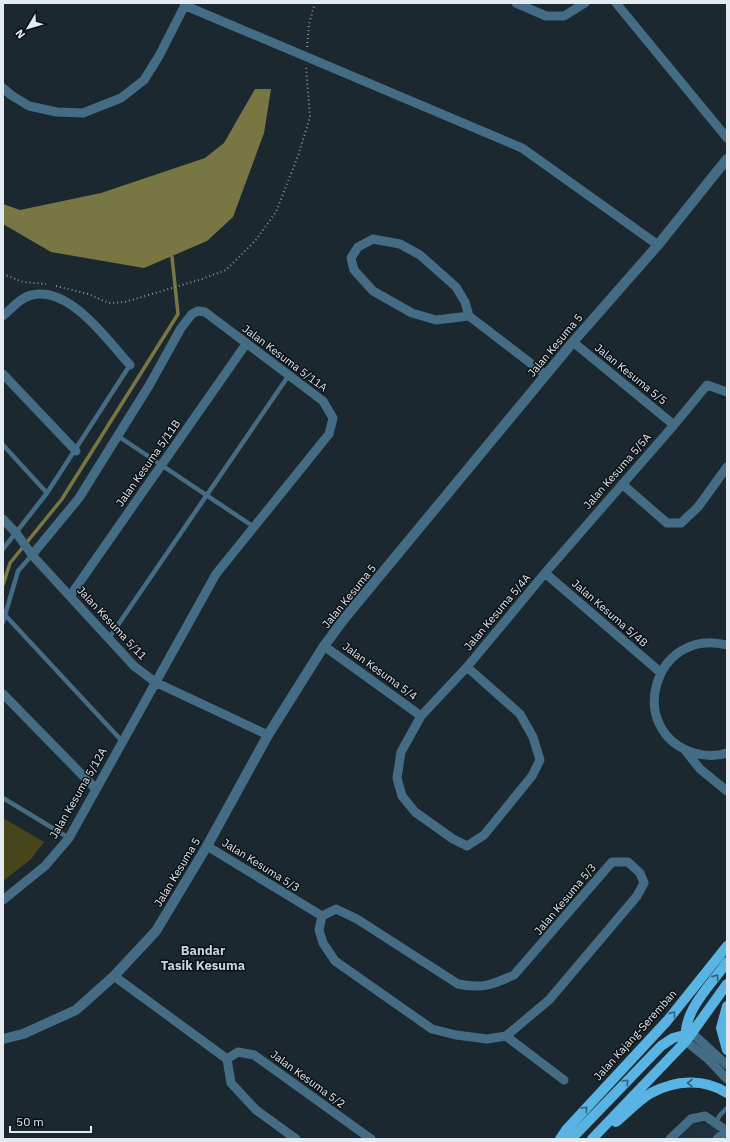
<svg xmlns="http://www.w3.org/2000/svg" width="730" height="1142" font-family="'IBM Plex Sans',sans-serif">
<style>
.built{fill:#1e323d}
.green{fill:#47461a}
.water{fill:#787744}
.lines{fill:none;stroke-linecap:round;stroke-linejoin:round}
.stream{stroke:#787744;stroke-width:3.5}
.path{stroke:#879197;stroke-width:2;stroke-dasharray:1 3;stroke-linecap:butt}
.service{stroke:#446d85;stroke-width:4.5}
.minor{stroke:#446d85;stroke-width:9}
.tertiary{stroke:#446d85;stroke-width:10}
.primary{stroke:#59b4e4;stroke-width:10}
.oneway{stroke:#32627c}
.labels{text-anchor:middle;stroke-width:3;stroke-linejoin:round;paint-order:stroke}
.street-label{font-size:11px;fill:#e3ebf0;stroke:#0b1014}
.quarter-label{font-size:13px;font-weight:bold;fill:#c5d6e0;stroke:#0b1014}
</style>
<rect width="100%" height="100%" fill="#1c2830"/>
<path class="built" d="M704,1123L717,1129L725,1139H677L693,1124Z"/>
<path class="green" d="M3,818L44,842L31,859L3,881Z"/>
<path class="water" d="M255,89H271L264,133L233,217L207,241L144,268L51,252L3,224V204L20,210L101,193L205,158L224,143Z"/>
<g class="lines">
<path class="stream" d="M3,585L10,563L62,499L178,314L172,257"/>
<path class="path" d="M307,47L309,24L315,3
M3,274L23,282L46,284
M56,286L88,294L109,303L125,302L202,279L226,270L255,241L276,212L298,156L310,117L306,67"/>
<path class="service" d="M118,436L254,527
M3,445L47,493
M3,549L47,493L130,365
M5,615L122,741
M3,622L18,571L32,555
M109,638L289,375
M3,798L69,838
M716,1122L720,1115L727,1108"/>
<path class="minor" d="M516,3L546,16H564L585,3
M616,3L727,138
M186,6L522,148L658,245
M3,88L11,95L29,106L57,112L83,113L121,98L144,80L159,56L186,3
M3,316C12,308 21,297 32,295C70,286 108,341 130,365
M469,316L436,320L412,313L373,291L354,270L351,258L358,247L373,239L400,244L420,255L456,287L465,302L469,316L546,375
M573,342L674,425
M3,374L76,451
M622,484L667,523H681L698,507L727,467
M3,519L17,534L32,555L134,666L155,682L268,735
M545,573L660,672
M70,596L246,344
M727,645C654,626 624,731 694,753C705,756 716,757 727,753
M324,646L421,716
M467,667L520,714L533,737L540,760L532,776L484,835L467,846L453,839L415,812L402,796L397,778L401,752L421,716L467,667L545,573L674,425L707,385L727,392
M3,694L96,789
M685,750L700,769L727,791
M207,846L322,916
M612,862H628L640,873L644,883L637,896L549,1000L506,1036L487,1039L456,1035L432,1029L335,961L323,943L319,930L322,916L336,909L357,919L458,984C482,989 492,985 514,975Z
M3,900L45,866L69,838L216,574L329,434L333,418L323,401L205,312L198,311L192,314L181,328L150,384L79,498L32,555
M114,976L227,1059L231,1083L256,1110L296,1139
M692,1033L727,1065
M506,1036L564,1080
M686,1041L708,1059L727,1079
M227,1059L238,1052L254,1055L371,1139
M670,1139L691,1119L705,1116L727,1131
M717,1139L727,1130"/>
<path class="tertiary" d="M3,1039L23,1034L76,1010L114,976L156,931L207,846L268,735L324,646L344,619L573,342L658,245L727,159"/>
<path class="primary" d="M727,1006L721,1028L727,1050
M686,1041C682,1011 711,985 727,962
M616,1122C627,1113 639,1100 651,1093C675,1080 704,1078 727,1093
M560,1139L566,1130L667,1021L727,946
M569,1139L577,1133L661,1046L673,1038L692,1033
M592,1139L686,1041L727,984"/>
</g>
<defs><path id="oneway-chevron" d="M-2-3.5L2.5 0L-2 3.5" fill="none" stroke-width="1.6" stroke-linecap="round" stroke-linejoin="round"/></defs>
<g class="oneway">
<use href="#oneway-chevron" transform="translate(716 977) rotate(-55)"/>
<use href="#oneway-chevron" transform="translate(673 1014) rotate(-51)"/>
<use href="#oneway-chevron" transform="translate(626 1082) rotate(-46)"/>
<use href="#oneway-chevron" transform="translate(690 1083) rotate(-180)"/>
<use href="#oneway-chevron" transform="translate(585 1109) rotate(-47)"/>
</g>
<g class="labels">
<g class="street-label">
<text transform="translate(555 345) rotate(-50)" y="4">Jalan Kesuma 5</text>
<text transform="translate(285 358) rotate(37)" y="4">Jalan Kesuma 5/11A</text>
<text transform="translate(631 374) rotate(39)" y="4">Jalan Kesuma 5/5</text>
<text transform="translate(148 463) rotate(-55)" y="4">Jalan Kesuma 5/11B</text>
<text transform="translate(617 471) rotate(-49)" y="4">Jalan Kesuma 5/5A</text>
<text transform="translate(349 596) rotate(-51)" y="4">Jalan Kesuma 5</text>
<text transform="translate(497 612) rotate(-50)" y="4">Jalan Kesuma 5/4A</text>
<text transform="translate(610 613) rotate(41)" y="4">Jalan Kesuma 5/4B</text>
<text transform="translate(112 623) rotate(47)" y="4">Jalan Kesuma 5/11</text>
<text transform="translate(380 671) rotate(36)" y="4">Jalan Kesuma 5/4</text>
<text transform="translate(78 793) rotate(-60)" y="4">Jalan Kesuma 5/12A</text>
<text transform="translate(261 865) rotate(32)" y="4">Jalan Kesuma 5/3</text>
<text transform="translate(177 872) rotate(-59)" y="4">Jalan Kesuma 5</text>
<text transform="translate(565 899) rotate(-50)" y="4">Jalan Kesuma 5/3</text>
<text transform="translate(635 1035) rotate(-48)" y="4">Jalan Kajang-Seremban</text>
<text transform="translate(308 1079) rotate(36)" y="4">Jalan Kesuma 5/2</text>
</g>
<g class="quarter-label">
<text x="203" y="955">Bandar<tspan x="203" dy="15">Tasik Kesuma</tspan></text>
</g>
</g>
<rect width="730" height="1142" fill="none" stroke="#e3ebf0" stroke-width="8"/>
<g transform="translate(28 28) rotate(232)" stroke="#0b1014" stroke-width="3" paint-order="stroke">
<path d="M0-3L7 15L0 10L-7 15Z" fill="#e3ebf0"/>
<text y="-6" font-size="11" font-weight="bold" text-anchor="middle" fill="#e3ebf0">N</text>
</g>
<path d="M10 1126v6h81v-6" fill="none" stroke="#e3ebf0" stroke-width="2"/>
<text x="16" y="1126" font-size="12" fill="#e3ebf0" stroke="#0b1014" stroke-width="3" paint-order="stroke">50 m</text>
</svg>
